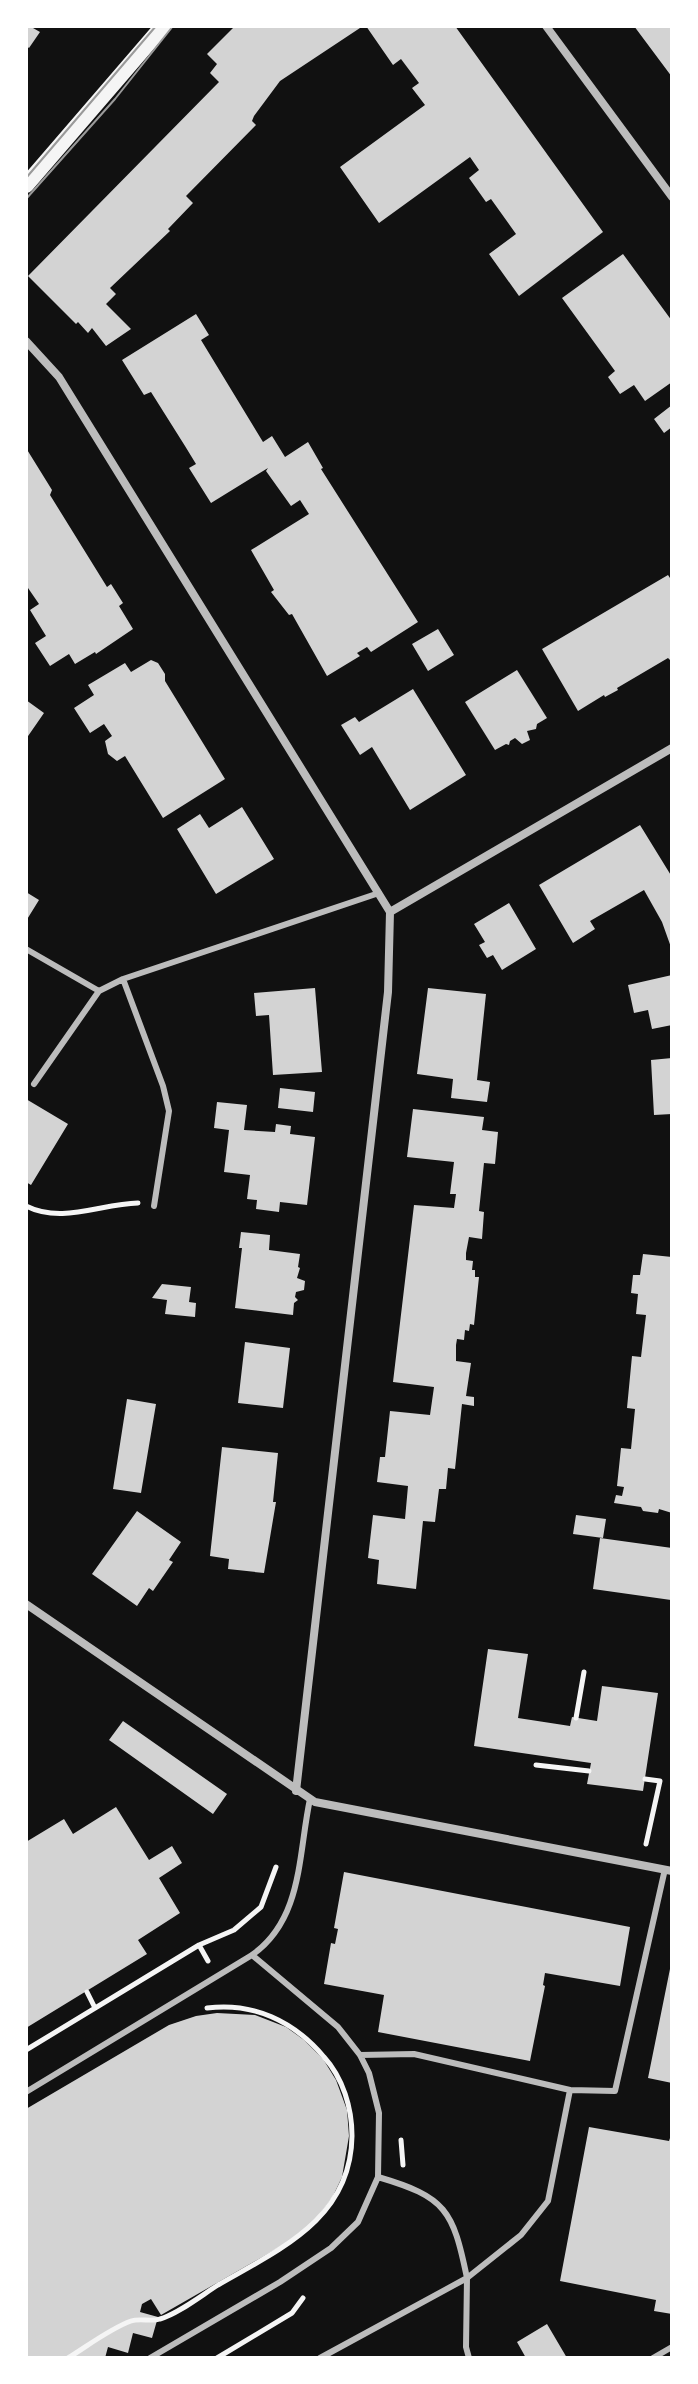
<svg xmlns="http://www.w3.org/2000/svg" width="698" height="2384" font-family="'PT Serif',serif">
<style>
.building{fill:#d3d3d3}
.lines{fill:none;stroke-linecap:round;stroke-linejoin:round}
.path{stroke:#f5f5f5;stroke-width:5}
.service{stroke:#bcbcbc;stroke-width:6}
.minor{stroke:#bcbcbc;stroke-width:8}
.secondary{stroke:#f5f5f5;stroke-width:16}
.tram{stroke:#9a9a9a;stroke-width:2}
</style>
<rect width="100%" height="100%" fill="#111"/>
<path class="building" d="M26,26H35L33,28L40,32L29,48L26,46Z
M235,26H363L280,81L254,116L252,121L256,125L186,196L193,203L168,229L170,231L110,288L116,294L106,304L131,329L106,346L92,328L88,333L78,322L76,324L28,276L219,82L210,73L217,64L207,54Z
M366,26H455L603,232L519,296L489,254L516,234L491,199L486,202L469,178L479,170L470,157L379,223L340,167L425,105L412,88L419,83L401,59L393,65Z
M634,26H672V77Z
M623,254L672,321V372L670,374L672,382L645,401L634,385L620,394L608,377L615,371L562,298Z
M196,314L209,335L201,340L263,442L272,436L285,457L308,442L323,468L321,469L418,622L371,652L367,647L357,653L360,656L327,676L292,614L289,615L271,592L274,590L251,550L309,514L300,500L291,506L266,471L268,468L211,503L189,468L196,464L185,446L151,392L144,395L122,360Z
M672,405V427L664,433L654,419Z
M26,448L52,490L50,495L107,587L111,584L123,603L119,606L133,629L96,654L95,652L75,664L69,654L50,666L35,643L46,636L30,610L39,604L28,588L26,589Z
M668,575L672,581V659L670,660L668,658L617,688L618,690L605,697L604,695L578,711L542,649Z
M438,629L454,655L428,671L412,644Z
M151,660L158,663L165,674V681L225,779L163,818L125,756L117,761L108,754L105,741L112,736L104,724L90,733L74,708L94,695L88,685L125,663L131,672Z
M517,670L547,718L537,724L536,729L527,731L530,740L522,744L515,738L510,741L509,745L506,744L495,750L465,702Z
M413,689L466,775L410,810L372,747L360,755L341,725L355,717L359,722Z
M26,700L44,713L26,739Z
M242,807L274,859L216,894L177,829L200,814L209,828Z
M640,825L672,877V950L662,922L644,890L590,921L595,929L573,943L539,885Z
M26,892L39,900L26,921Z
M509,903L536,949L502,970L493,955L487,958L479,945L485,942L474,924Z
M672,975V1025L652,1029L648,1010L634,1013L628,985Z
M315,988L322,1072L273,1075L269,1015L256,1016L254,993Z
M428,988L486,994L477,1080L490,1082L487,1102L451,1098L453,1079L417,1074Z
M672,1058V1114L654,1115L651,1060Z
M280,1088L315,1092L313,1112L278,1108Z
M26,1099L68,1124L31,1185L26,1182Z
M217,1102L247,1105L244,1130L275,1132L276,1124L291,1126L290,1134L315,1137L307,1205L280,1202L279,1212L256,1209L257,1200L247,1199L250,1175L224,1172L229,1130L214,1128Z
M413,1109L484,1117L482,1130L498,1132L495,1164L484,1163L479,1211L484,1212L482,1239L469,1237L466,1253V1260L473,1261L472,1270H475V1277H479L474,1325L470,1324L469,1331L465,1330L464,1340L457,1339L456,1345V1361L471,1363L466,1396L474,1397V1406L462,1404L455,1469L448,1468L446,1489H439L435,1522L423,1521L416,1589L377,1584L379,1560L368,1558L373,1515L405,1519L408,1486L377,1482L380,1457H385L390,1411L430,1415L434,1387L393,1382L414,1205L454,1208L456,1194H450L454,1162L407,1157Z
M241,1232L270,1235L269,1250L300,1254L298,1267L300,1268L297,1278L305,1281L304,1290L296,1292L295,1297L298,1300L294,1303L293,1315L235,1308L242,1248H239Z
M643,1254L672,1257V1513L659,1509L658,1513L643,1511L641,1507L614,1503L616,1495L622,1496L624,1487L617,1486L621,1448L631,1449L635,1409L627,1408L632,1356L641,1357L646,1315L636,1314L638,1294L631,1293L633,1275H640Z
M162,1284L191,1287L189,1302L196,1303L195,1317L165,1314L167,1300L152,1298Z
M245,1342L290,1348L283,1408L238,1403Z
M127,1399L156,1404L141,1493L113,1489Z
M222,1447L278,1453L273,1502H276L264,1573L228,1569L229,1559L210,1556Z
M137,1511L181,1542L169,1560L173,1562L153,1591L149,1588L137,1606L92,1574Z
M576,1515L606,1519L603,1538L573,1534Z
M600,1538L672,1548L671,1600L593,1589Z
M488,1649L528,1654L518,1718L570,1726L572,1717L597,1721L602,1686L658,1693L643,1791L587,1784L591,1763L474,1746Z
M123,1721L227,1794L213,1814L109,1740Z
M116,1807L149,1860L172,1846L182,1863L159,1878L180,1913L138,1940L147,1954L26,2028V1842L64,1819L73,1834Z
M344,1872L630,1927L620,1986L545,1973L543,1985L545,1986L530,2061L378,2032L384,1995L324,1984L331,1943L335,1944L338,1929L334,1928Z
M671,1964H672V2083L648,2078Z
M217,2013L255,2015L286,2027L304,2040L323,2059L336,2080L347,2110L349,2136L342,2177L332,2198L313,2223L290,2241L161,2315L151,2299L142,2304L140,2312L158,2317L152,2338L133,2333L128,2353L108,2347L105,2358H26V2109L169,2025L196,2016Z
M589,2127L669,2141L672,2132V2314L654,2311L656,2300L560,2281Z
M547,2324L567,2358H526L517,2342Z"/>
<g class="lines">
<path class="path" d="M26,1206C62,1224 100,1204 138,1203
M576,1718L584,1672
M536,1765L589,1771
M645,1779L660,1781L646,1844
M199,1945L208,1961
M87,1992L95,2008
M26,2050L199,1945L234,1930L261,1907L276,1867
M401,2140L403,2165
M68,2358C86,2347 111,2328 131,2321C140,2318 151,2322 160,2319C178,2314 202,2295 218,2285C280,2249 351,2219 352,2136C352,2108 343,2078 324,2057C294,2021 253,2002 207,2008
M217,2358L292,2313L303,2298"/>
<path class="service" d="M26,949L99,991
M123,979L163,1086L169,1111L154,1206
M34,1084L99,991L123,979L379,893
M360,2055L414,2054L570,2090L548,2201L521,2235L467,2278C453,2210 446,2197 378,2177
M570,2090L615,2091L665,1869
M26,2092L252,1955
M467,2278L466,2347L469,2358
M150,2358L280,2282L331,2248L358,2222L378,2177L379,2113L369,2073L360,2055L338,2027L252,1955C303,1919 298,1855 310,1799
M320,2358L467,2278
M653,2358L672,2347"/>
<path class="minor" d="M546,26L672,197
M26,341L59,377L390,912L388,992L296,1791
M390,912L672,748
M26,1604L315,1802L672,1871"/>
<path class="secondary" d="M26,185L163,26"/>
<path class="tram" d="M26,178L156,26
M26,199L115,99L173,26"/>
</g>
<rect width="698" height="2384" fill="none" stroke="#ffffff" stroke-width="56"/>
</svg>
